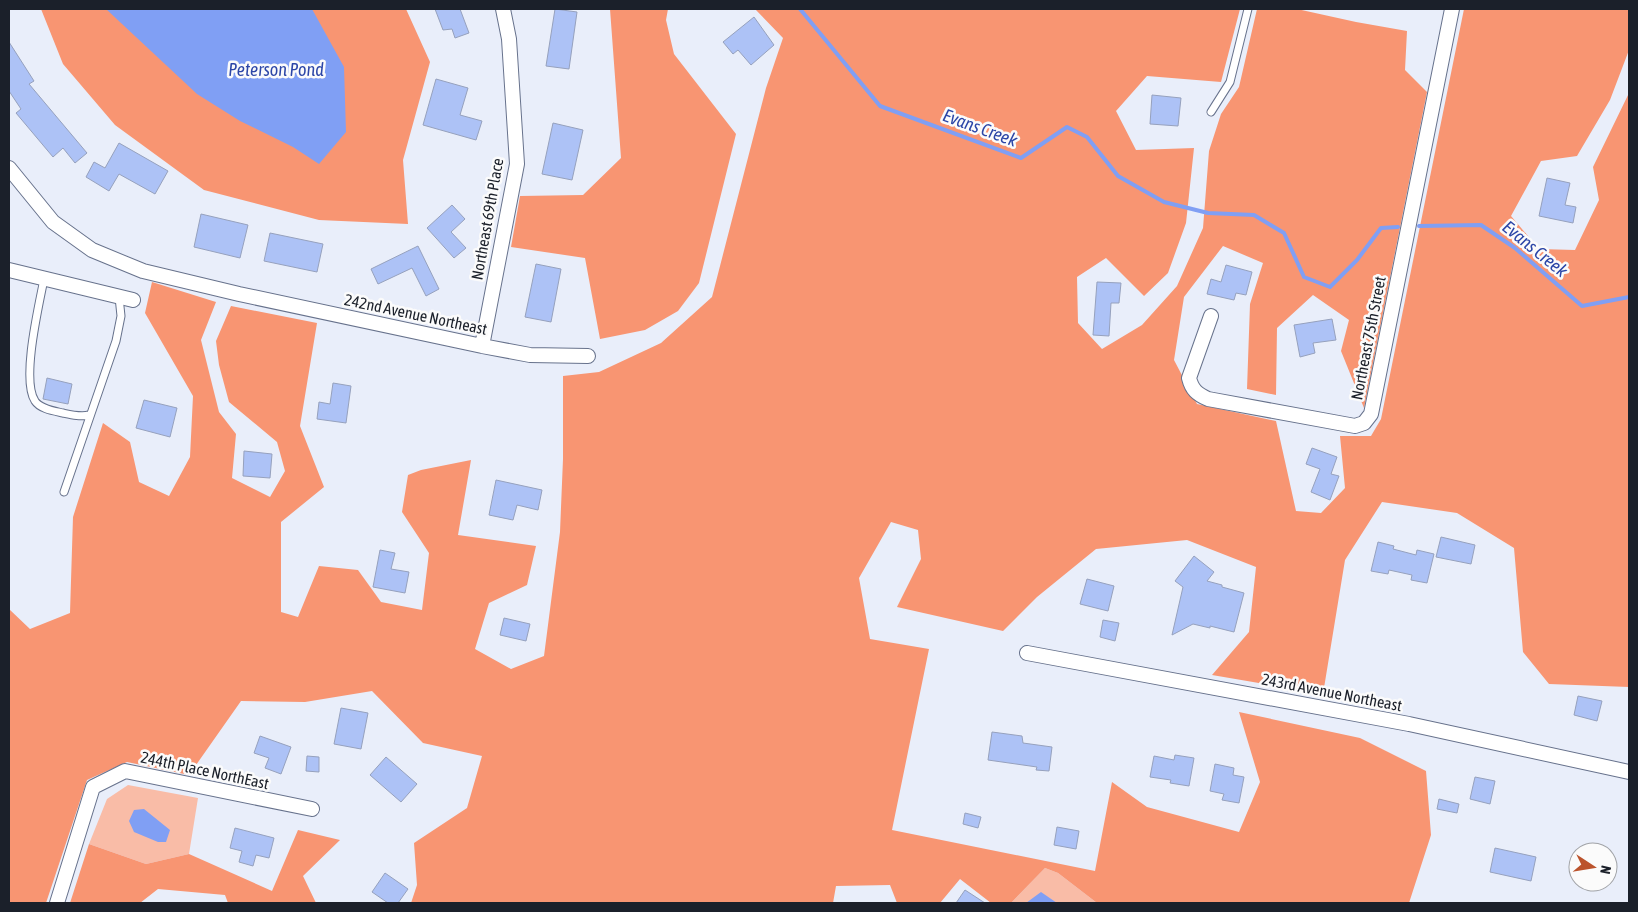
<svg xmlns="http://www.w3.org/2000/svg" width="1638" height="912" font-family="'Asap Condensed',sans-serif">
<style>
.green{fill:#f9bca7}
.forest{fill:#f89572}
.water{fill:#809ff4}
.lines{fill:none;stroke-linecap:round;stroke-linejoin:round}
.stream{stroke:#809ff4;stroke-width:4}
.building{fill:#adc2f6;stroke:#96a1bd}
.service-casing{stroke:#67728c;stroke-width:9}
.minor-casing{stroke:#67728c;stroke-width:16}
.service{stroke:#fff;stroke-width:7}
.minor{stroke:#fff;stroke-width:14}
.labels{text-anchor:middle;stroke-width:5;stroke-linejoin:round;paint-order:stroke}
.street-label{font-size:16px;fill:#1b202a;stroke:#fbfbfb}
.water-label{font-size:18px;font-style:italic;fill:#2c46a7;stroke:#fbfbfb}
</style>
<rect width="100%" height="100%" fill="#e9eefa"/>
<path class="green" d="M128,785L198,798L189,854L146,864L89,844L107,799Z
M1045,868L1058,873L1097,903H1011Z"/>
<path class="forest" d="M41,9H406L430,62L403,160L408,224L319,220L204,190L115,125L63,64Z
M610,9H668L666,20L674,54L736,134L699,283L678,311L645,330L600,339L585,258L511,247L520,196L583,195L621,158Z
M755,9H1240L1221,82L1147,76L1116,111L1136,150L1194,148L1186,223L1168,273L1144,296L1106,258L1077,277L1078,323L1102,349L1142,325L1177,286L1203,228L1209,151L1221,114L1239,87L1257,9H1297L1356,22L1407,31L1405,70L1427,92L1364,408L1341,351L1349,320L1313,295L1277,328L1276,395L1247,389L1250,304L1263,263L1223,246L1184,297L1174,360L1197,404L1276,421L1296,511L1321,513L1345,488L1340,436H1371L1381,419L1464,9H1629V50L1610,100L1577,156L1541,161L1511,216L1539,249L1575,250L1599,200L1593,167L1629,93V687L1549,684L1523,652L1514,548L1457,513L1382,502L1345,560L1323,694L1212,675L1249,632L1256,567L1187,540L1096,549L1037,597L1003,631L897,607L921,559L918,530L891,522L859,578L870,639L929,649L892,830L1095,871L1112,782L1147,807L1239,832L1260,782L1239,712L1360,738L1426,771L1431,835L1409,903H1097L1058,873L1045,868L1011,903H991L960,879L940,903H897L890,885L836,886L833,903H411L417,885L414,843L467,808L482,756L423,743L372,691L305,702L241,701L189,775L127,762L87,780L46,903H9V609L30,629L70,613L73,517L103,423L130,442L139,482L169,496L190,457L193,396L145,313L152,282L216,302L201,340L219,412L236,434L232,478L270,497L285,471L277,442L229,402L219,365L216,341L231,306L317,323L300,426L324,487L281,522V612L298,617L319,566L358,570L381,602L422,610L429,553L402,512L408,475L421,470L471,460L458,535L536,546L527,585L489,603L475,649L511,669L544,656L560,532L563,459V376L599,372L661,343L712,297L766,88L783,38Z
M298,830L340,840L303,876L316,903H228L225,895L158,889L140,903H70L89,844L146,864L189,854L272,891Z"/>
<path class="water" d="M106,9H312L344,67L346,132L319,164L293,147L240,121L197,94Z
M144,809L170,830L166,842H158L134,832L129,821L134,810Z
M1041,892L1057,903H1026Z"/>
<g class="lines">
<path class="stream" d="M800,9L880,106L1021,158L1067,127L1087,137L1118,176L1164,202L1208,213L1254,215L1284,233L1304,277L1330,287L1357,260L1381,228L1398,227
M1419,226L1481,225L1515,248L1582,306L1629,297"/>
</g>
<path class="building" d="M435,9H460L469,33L455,38L452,29L443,30Z
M555,9L577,12L569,69L546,66Z
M754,17L774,45L751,65L738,50L733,54L723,42Z
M9,42L34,81L29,84L87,153L75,163L63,148L53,157L16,113L21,109L9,91Z
M436,79L468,88L460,115L482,121L476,140L423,125Z
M1152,95L1181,98L1178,126L1150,124Z
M553,123L583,130L572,180L542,174Z
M119,143L168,171L155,194L119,174L109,191L86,177L94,162L105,168Z
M1547,178L1570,183L1565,205L1576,207L1573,223L1539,216Z
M452,205L465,219L451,232L466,248L454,258L427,228Z
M201,214L248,225L240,258L194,247Z
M270,233L323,244L317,272L264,261Z
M418,246L439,289L426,296L412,268L378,284L371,269Z
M536,264L561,269L551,322L525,317Z
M1226,265L1252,272L1246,295L1236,293L1234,300L1207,294L1211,279L1221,282Z
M1097,282L1121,283L1119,303H1111L1109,336L1093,335Z
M1332,319L1336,340L1313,343L1315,353L1300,357L1294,325Z
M47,378L72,384L68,404L43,399Z
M333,383L351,386L346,423L317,419L319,402L330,404Z
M144,400L177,408L170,437L136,428Z
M1312,448L1337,457L1331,474L1339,476L1330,500L1311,492L1320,469L1306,464Z
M244,451L272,454L270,478L243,476Z
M496,480L542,490L538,510L517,505L513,520L489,515Z
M1441,537L1475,545L1471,564L1436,557Z
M1378,542L1394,546L1393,549L1416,555L1417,550L1434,554L1427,583L1411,580L1412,575L1389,570L1388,574L1371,571Z
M380,550L395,553L391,569L409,572L405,593L373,587Z
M1194,556L1214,572L1207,581L1222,585V587L1244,593L1234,632L1210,626V628L1193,624L1172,635L1183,587L1175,581Z
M1087,579L1114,586L1108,611L1080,604Z
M504,618L530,624L526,641L500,635Z
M1103,620L1119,623L1115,641L1100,637Z
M1578,696L1602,701L1597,721L1574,715Z
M341,708L368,713L361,749L334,744Z
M992,732L1022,736L1023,743L1052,747L1049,771L1036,770L1037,767L988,760Z
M260,736L291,747L281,774L265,768L269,758L254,753Z
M1175,755L1194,758L1189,786L1170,783L1171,780L1150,777L1154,756L1174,760Z
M307,756L319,757V772L306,771Z
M386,757L417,784L401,802L370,775Z
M1215,764L1234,768L1233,775L1244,777L1239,803L1222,800L1224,794L1210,791Z
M1475,777L1495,781L1490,804L1470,799Z
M1439,799L1459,804L1457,813L1437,809Z
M965,813L981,817L978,828L963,824Z
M1057,827L1079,831L1076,849L1054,845Z
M235,828L274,838L269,858L256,855L253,866L239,862L242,851L230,848Z
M1495,848L1536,857L1531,881L1490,872Z
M385,873L408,889L398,903H388L372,892Z
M965,890L985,903H956Z"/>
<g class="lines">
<defs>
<path id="service" d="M1211,112L1230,82L1248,9
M44,279C39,305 21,380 35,401C40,409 54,411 63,413C72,415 80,417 89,415
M64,492L116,341L121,316L119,297"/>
<path id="minor" d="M9,168L53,222L92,250L143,271L239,294L482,346L530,355L588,356
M9,270L133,300
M1211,316L1189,378C1192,390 1197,394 1208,399L1355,426L1364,423L1371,414L1452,9
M482,346L517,164L509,39L503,9
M1027,653L1409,724L1629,772
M57,903L93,787L125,771L312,809"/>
</defs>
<use href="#service" class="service-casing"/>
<use href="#minor" class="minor-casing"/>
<use href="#service" class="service"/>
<use href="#minor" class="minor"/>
</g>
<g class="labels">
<g class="street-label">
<text transform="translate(487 219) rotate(-80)" y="6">Northeast 69th Place</text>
<text transform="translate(416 314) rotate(12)" y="6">242nd Avenue Northeast</text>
<text transform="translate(1368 338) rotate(-79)" y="6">Northeast 75th Street</text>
<text transform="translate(1332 692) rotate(11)" y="6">243rd Avenue Northeast</text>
<text transform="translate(205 770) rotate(12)" y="6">244th Place NorthEast</text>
</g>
<g class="water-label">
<text x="276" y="76">Peterson Pond</text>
<text transform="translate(980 128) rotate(20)" y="6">Evans Creek</text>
<text transform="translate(1535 249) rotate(39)" y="6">Evans Creek</text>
</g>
</g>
<rect width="1638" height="912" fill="none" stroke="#1b202a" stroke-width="20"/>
<g transform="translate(1593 867) rotate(102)"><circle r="24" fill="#fbfbfb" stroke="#a1a3a7"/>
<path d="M0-4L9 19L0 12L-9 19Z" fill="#bb532c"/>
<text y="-8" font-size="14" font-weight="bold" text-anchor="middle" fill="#1b202a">N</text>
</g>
</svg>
